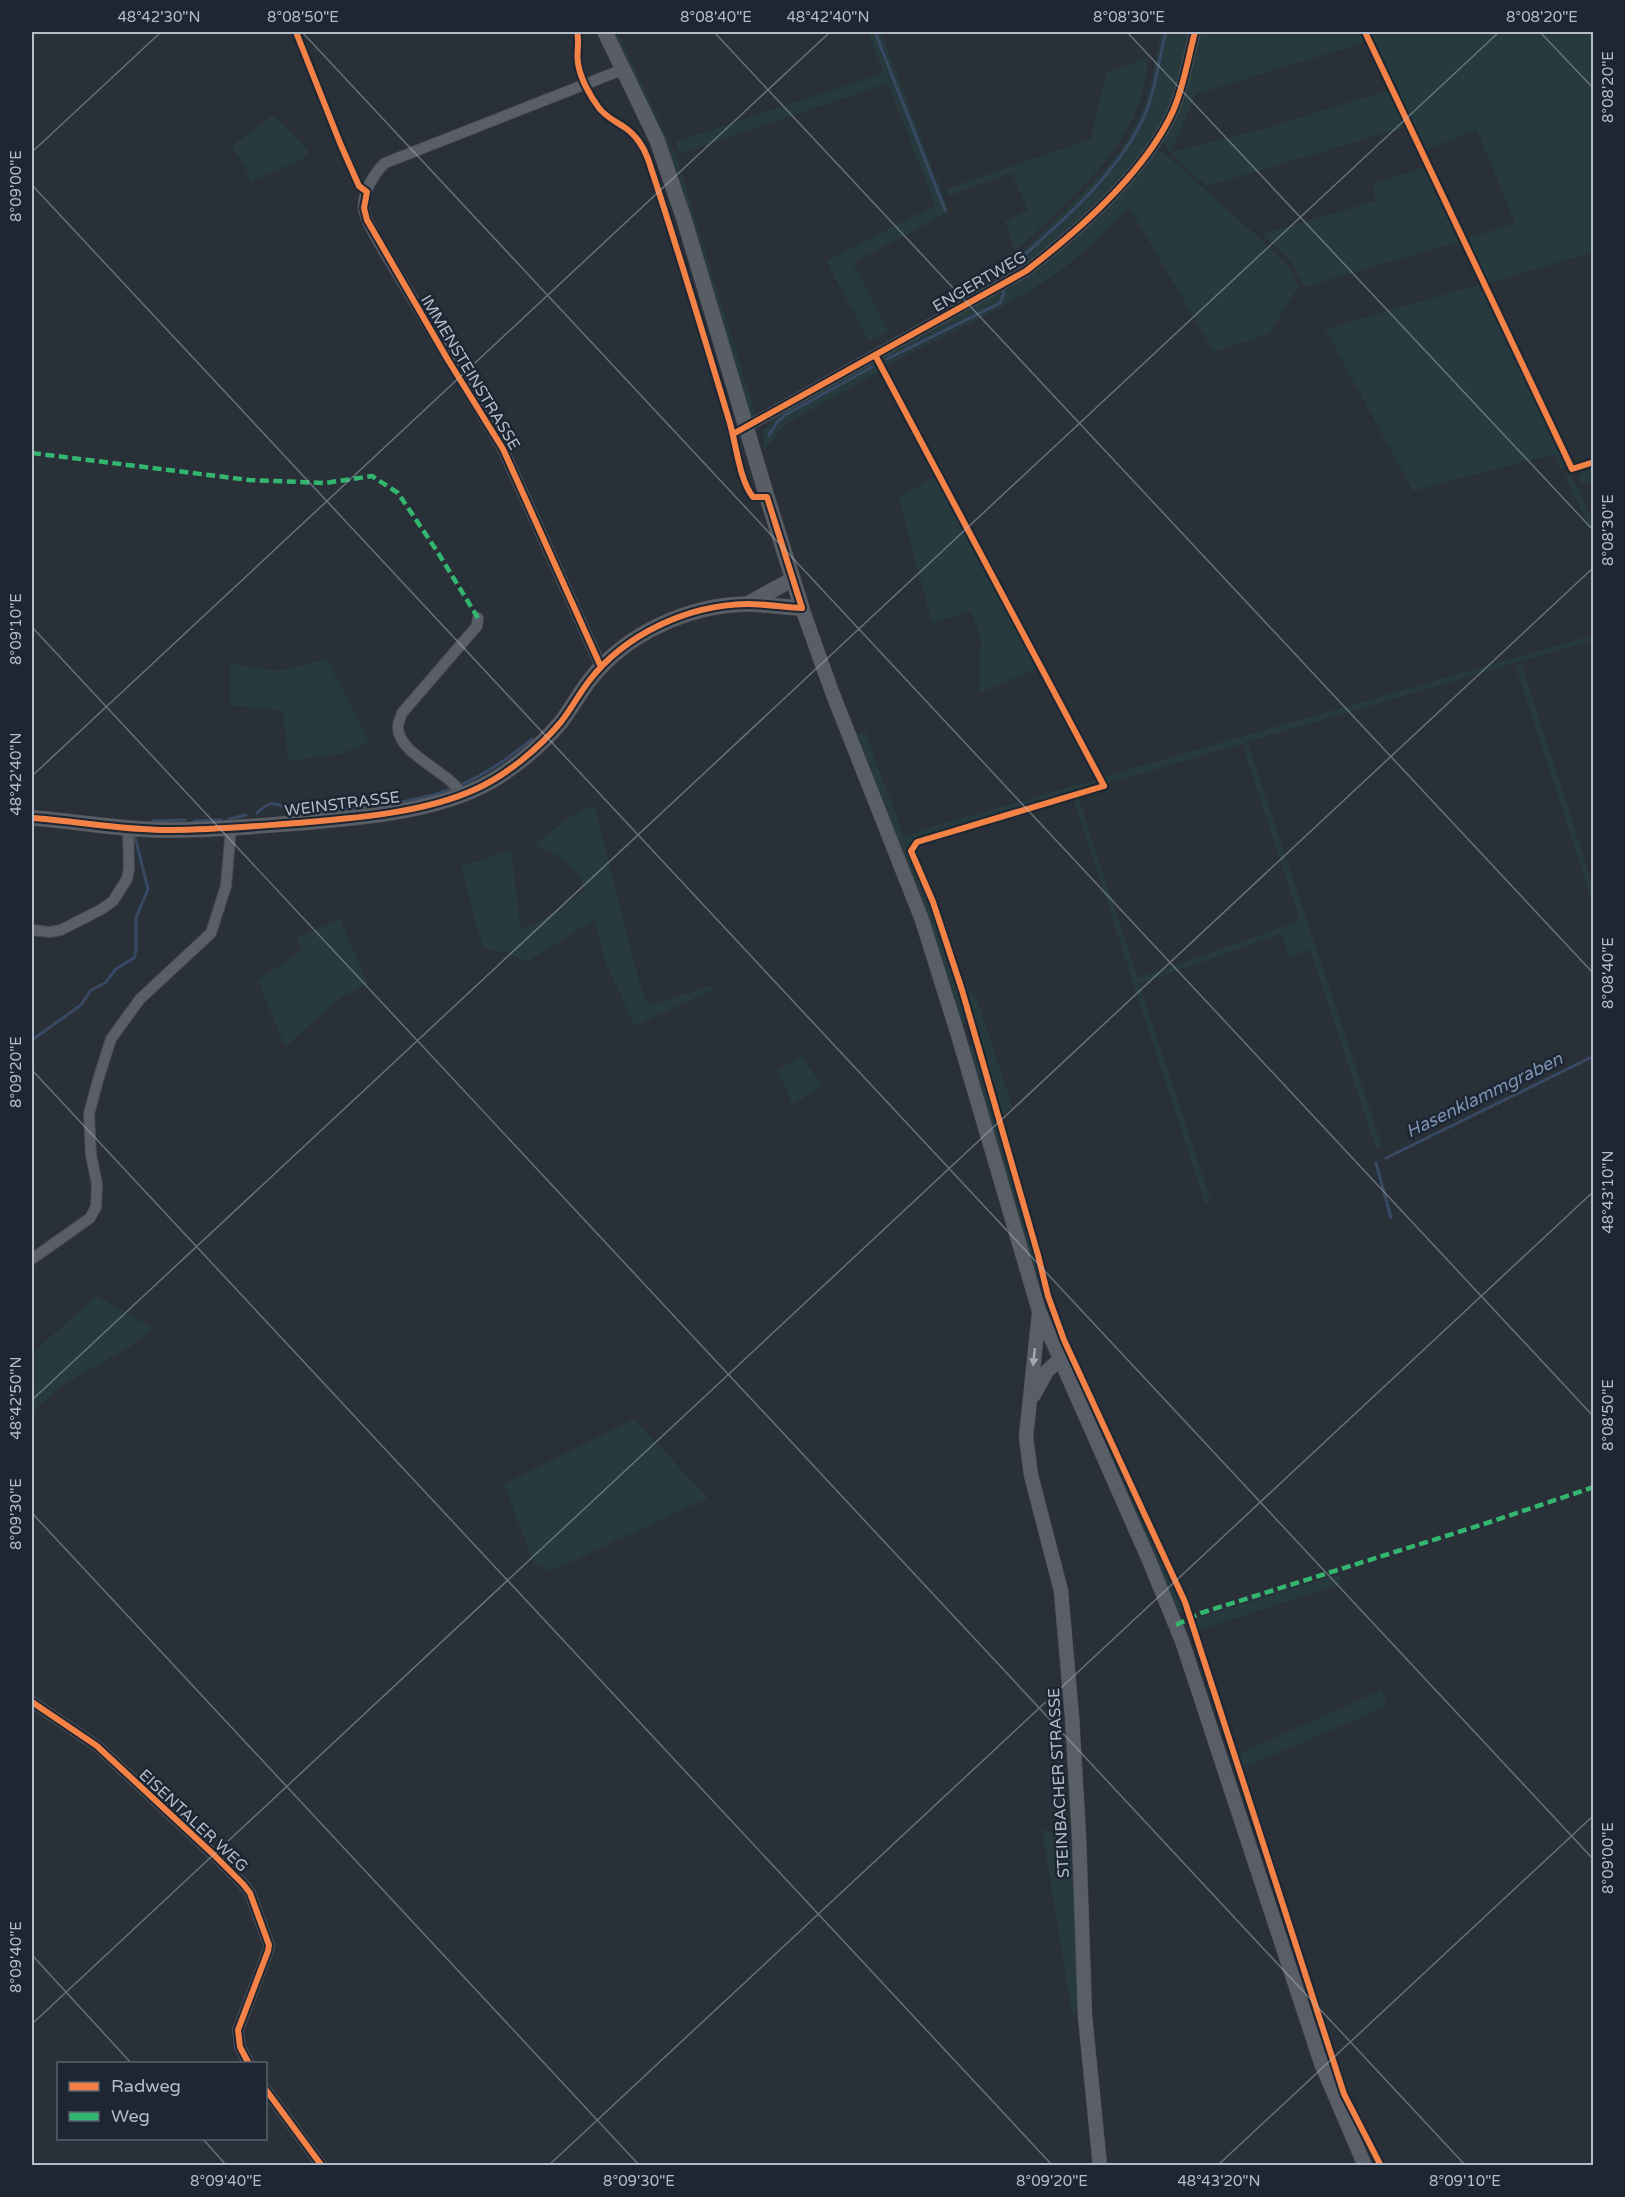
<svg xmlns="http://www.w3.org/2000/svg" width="1625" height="2197" font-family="'Varela Round',sans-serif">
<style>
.green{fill:#273a3e}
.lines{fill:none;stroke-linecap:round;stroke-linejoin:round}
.stream{stroke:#384963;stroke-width:3}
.minor-casing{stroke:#484c53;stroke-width:12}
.tertiary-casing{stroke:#484c53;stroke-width:15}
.secondary-casing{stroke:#484c53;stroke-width:16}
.minor{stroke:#5a5e66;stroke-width:10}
.tertiary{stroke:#5a5e66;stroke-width:14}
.secondary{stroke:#595d64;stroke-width:15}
.quiet{stroke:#33b770;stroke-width:4.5;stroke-dasharray:9 4.5;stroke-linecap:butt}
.cycleway-casing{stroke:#1d2633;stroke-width:10}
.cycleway{stroke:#f48246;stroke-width:6}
.oneway{fill:#a2a9b5}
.ticks{fill:none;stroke:#b4bcc9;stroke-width:1.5;stroke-opacity:0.45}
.labels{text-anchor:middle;stroke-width:5;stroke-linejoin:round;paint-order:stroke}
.street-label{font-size:16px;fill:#b4bcc9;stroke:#1d2633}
.water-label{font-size:18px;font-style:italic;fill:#7c92b1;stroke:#1d2633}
.neatline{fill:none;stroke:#b4bcc9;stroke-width:2}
.ticks-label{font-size:15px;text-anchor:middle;fill:#b4bcc9}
</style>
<rect width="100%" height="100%" fill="#2a3038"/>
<path class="green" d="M613,32H618L677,159L755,413L754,417L749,415L675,166Z
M868,32H881L949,212L853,263L889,332L869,341L826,261L935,205L888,83L680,154L675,142L884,73Z
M1161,32H1191C1186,54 1181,87 1171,107C1140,174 1073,228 1016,274L1010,265C1052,219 1110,178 1138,121C1151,93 1155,61 1161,32Z
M1198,32H1361L1366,42L1196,94L1171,152L1266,128L1389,90L1406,127L1207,186C1195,175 1165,153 1162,138Z
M1370,32H1593V252L1487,284L1466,239L1515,223L1479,135L1476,130L1424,151Z
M1149,57C1146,75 1143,94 1136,111C1115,163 1056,214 1015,251L1005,221L1028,210L1012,173L948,196L946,189L1091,139L1106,73Z
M273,115L309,151L303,159L250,182L245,165L231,147Z
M1158,151L1164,153L1276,253L1290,269L1299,286L1269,334L1214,352L1129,207C1105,232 1081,257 1051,277C999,312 941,337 885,366L883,359L885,354L1014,283L1153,153Z
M1425,167L1461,241L1304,287L1289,259L1262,234L1376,201L1372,184Z
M1481,284L1566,464L1561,470L1554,454L1413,491L1325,329Z
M872,362L880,371L787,423L764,450L763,431L777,415Z
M1593,467V481L1581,484L1579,475Z
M1564,474L1571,476C1581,495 1594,515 1593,536Z
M936,475L1038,668L979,693L981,637L970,611L932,623L899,498Z
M1593,635V640L1113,782L1107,783L1102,777Z
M327,659L369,742L341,754L288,761L283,711L230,705V663L277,671Z
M1522,665L1593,886V904L1516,667Z
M865,731L904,837L934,826L1098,779V784L1096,787L919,839L907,847L935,917L962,1000L965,1025L961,1023L909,873L858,735Z
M1248,745L1382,1147L1376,1149L1310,950L1289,957L1281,934L1139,984L1211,1202L1205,1203L1073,798L1078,796L1138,978L1300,921L1243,747Z
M594,805L643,995L647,1003L655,1004L708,986L716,988L635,1026L607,966L594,920L527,962L508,953L483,948L461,867L511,849L521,930L541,921L585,890C580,867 554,851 533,846L572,815Z
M340,919L368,984L341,997L285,1047L258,980L302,951L297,938Z
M960,977L978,1001L1012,1106L1000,1118Z
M969,1044L973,1047L981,1071L1031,1239L1044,1293L1056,1326L1151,1537C1165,1561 1177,1585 1186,1610L1184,1613L1178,1612L1049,1321L967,1047Z
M801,1056L823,1086L791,1105L789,1093L777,1070Z
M97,1296L153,1328L131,1346L61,1386L32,1413V1353Z
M634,1419L708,1498L551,1571L534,1564L504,1484Z
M1337,1575L1340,1576L1341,1584L1196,1631L1197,1618Z
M1382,1690L1387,1706L1241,1769L1236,1755Z
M1042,1829L1064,1837L1074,1844L1081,2013L1072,2014Z"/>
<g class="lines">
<path class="stream" d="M875,32L945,210
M1015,269L1020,259C1064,219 1112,179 1140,125C1155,97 1158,62 1166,32
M887,359L1000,303L1004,292
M769,435L778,421L785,415L872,367
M257,813C276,794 277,809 298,811C332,813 387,806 420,798C463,789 499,767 532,739
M229,819L246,815
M153,821L185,820
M194,821L221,820
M32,1040L81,1005L91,990L105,983L116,969L134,958L136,950V918L148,889L135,837
M1386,1158L1594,1056
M1376,1163L1391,1218"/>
<defs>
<path id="minor" d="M746,427L1026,271C1078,231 1146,171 1173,111C1184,86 1188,58 1195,32
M601,667L503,449L379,243C374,233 367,223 364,211C361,195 374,173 385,163L624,69
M462,795C450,771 398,755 398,727C398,722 401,717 402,713L477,626L478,618
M32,930L49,932L61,930L102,909L113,901L127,879L129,869L128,828
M32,1259L90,1218L96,1207L97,1184L91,1155L89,1114L98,1080L111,1039L140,999L211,933L226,886L231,828
M32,1702L97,1746L213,1854L243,1884L250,1893L269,1945L268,1951L238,2030L240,2047L249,2064
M266,2090L322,2166"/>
<path id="tertiary" d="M802,608L832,692L922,920L958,1035L1039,1311L1149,1560L1182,1641L1321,2063L1365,2166
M1039,1313L1026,1437L1031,1475L1061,1591L1072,1717L1079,1836L1085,2016L1100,2166
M1034,1395L1047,1371L1059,1360"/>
<path id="secondary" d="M749,603L793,579
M32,818C78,821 125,831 172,830C214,830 256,826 298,823C355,818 424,813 476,789C507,775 539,748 561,722C571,709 579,694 589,681C625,634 688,605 747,604C765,604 784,607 802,608L767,497L684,219L657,140L605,32"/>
</defs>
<use href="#minor" class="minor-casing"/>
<use href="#tertiary" class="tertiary-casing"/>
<use href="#secondary" class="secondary-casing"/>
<use href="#minor" class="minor"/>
<use href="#tertiary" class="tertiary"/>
<use href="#secondary" class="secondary"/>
<path class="quiet" d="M32,453L249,480L325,483L372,476L398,493L437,551L478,618
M1176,1625L1201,1613L1484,1524L1594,1487"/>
<defs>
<path id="cycleway" d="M296,32L340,143L359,186L367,192L364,208L367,220L448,360L503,449L601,667
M1365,32L1572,469L1594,462
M875,355L1104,786L917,842L911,851L933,902L962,990L1038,1255L1048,1296L1064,1340L1185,1602L1344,2094L1381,2166
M733,434L1026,271C1078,231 1146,171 1173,111C1184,86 1188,58 1195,32
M32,818C78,821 125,831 172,830C214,830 256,826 298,823C355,818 424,813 476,789C507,775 539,748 561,722C571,709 579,694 589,681C625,634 688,605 747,604C765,604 784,607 802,608L767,497H753C739,480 736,442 729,420C703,333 677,246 648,159C644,147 635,134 624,127C615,121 606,117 599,108C590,96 580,78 578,63C576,52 580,42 577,32
M32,1702L97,1746L213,1854L243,1884L250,1893L269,1945L268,1951L238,2030L240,2047L249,2064
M266,2090L322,2166"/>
</defs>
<use href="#cycleway" class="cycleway-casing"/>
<use href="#cycleway" class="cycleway"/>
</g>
<defs><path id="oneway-solid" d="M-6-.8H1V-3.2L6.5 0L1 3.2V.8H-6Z" transform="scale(1.5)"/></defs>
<use class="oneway" href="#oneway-solid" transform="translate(1034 1357) rotate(96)"/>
<path class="ticks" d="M302,32L1594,1417M714,32L1594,974M1127,32L1594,531M1540,32L1594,89M32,152L161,32M32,185L1594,1860M32,627L1466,2166M32,776L830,32M32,1070L1053,2166M32,1400L1499,32M32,1513L640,2166M32,1955L132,2064M32,2024L1594,567M202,2138L227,2166M548,2166L1594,1191M1217,2166L1594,1815"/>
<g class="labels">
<g class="street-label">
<text transform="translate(979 281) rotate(-30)" y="6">ENGERTWEG</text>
<text transform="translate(471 372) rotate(59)" y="6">IMMENSTEINSTRASSE</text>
<text transform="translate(342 803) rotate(-7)" y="6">WEINSTRASSE</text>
<text transform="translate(1058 1783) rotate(-93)" y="6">STEINBACHER STRASSE</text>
<text transform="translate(194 1820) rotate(43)" y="6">EISENTALER WEG</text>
</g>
<g class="water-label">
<text transform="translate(1484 1095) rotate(-26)" y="6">Hasenklammgraben</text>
</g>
</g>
<rect width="1625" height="2197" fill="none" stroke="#1d2633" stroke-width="66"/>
<rect x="57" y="2062" width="210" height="78" fill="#1d2633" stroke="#59626f" stroke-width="1.5"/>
<rect x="69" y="2082" width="30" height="9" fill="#f48246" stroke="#59626f" stroke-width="1.5"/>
<text x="111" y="2092" font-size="18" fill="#b4bcc9">Radweg</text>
<rect x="69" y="2112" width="30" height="9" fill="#33b770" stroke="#59626f" stroke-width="1.5"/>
<text x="111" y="2122" font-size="18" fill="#b4bcc9">Weg</text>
<rect x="33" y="33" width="1559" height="2131" class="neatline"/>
<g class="ticks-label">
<text x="159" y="22">48°42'30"N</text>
<text x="303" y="22">8°08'50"E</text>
<text x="716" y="22">8°08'40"E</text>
<text x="828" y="22">48°42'40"N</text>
<text x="1129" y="22">8°08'30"E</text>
<text x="1542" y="22">8°08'20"E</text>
<text transform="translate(1608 87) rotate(-90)" y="5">8°08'20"E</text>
<text transform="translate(16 186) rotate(-90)" y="5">8°09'00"E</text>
<text transform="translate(1608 530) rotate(-90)" y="5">8°08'30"E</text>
<text transform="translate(16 629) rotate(-90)" y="5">8°09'10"E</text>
<text transform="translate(16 774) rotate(-90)" y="5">48°42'40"N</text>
<text transform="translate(1608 973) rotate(-90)" y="5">8°08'40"E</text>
<text transform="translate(16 1072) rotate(-90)" y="5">8°09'20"E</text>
<text transform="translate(1608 1192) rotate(-90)" y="5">48°43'10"N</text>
<text transform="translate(16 1398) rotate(-90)" y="5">48°42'50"N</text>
<text transform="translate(1608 1415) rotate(-90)" y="5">8°08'50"E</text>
<text transform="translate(16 1514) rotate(-90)" y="5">8°09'30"E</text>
<text transform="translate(1608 1858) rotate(-90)" y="5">8°09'00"E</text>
<text transform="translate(16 1957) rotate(-90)" y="5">8°09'40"E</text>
<text x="226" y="2186">8°09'40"E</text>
<text x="639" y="2186">8°09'30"E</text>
<text x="1052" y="2186">8°09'20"E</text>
<text x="1219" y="2186">48°43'20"N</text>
<text x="1465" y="2186">8°09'10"E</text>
</g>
</svg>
